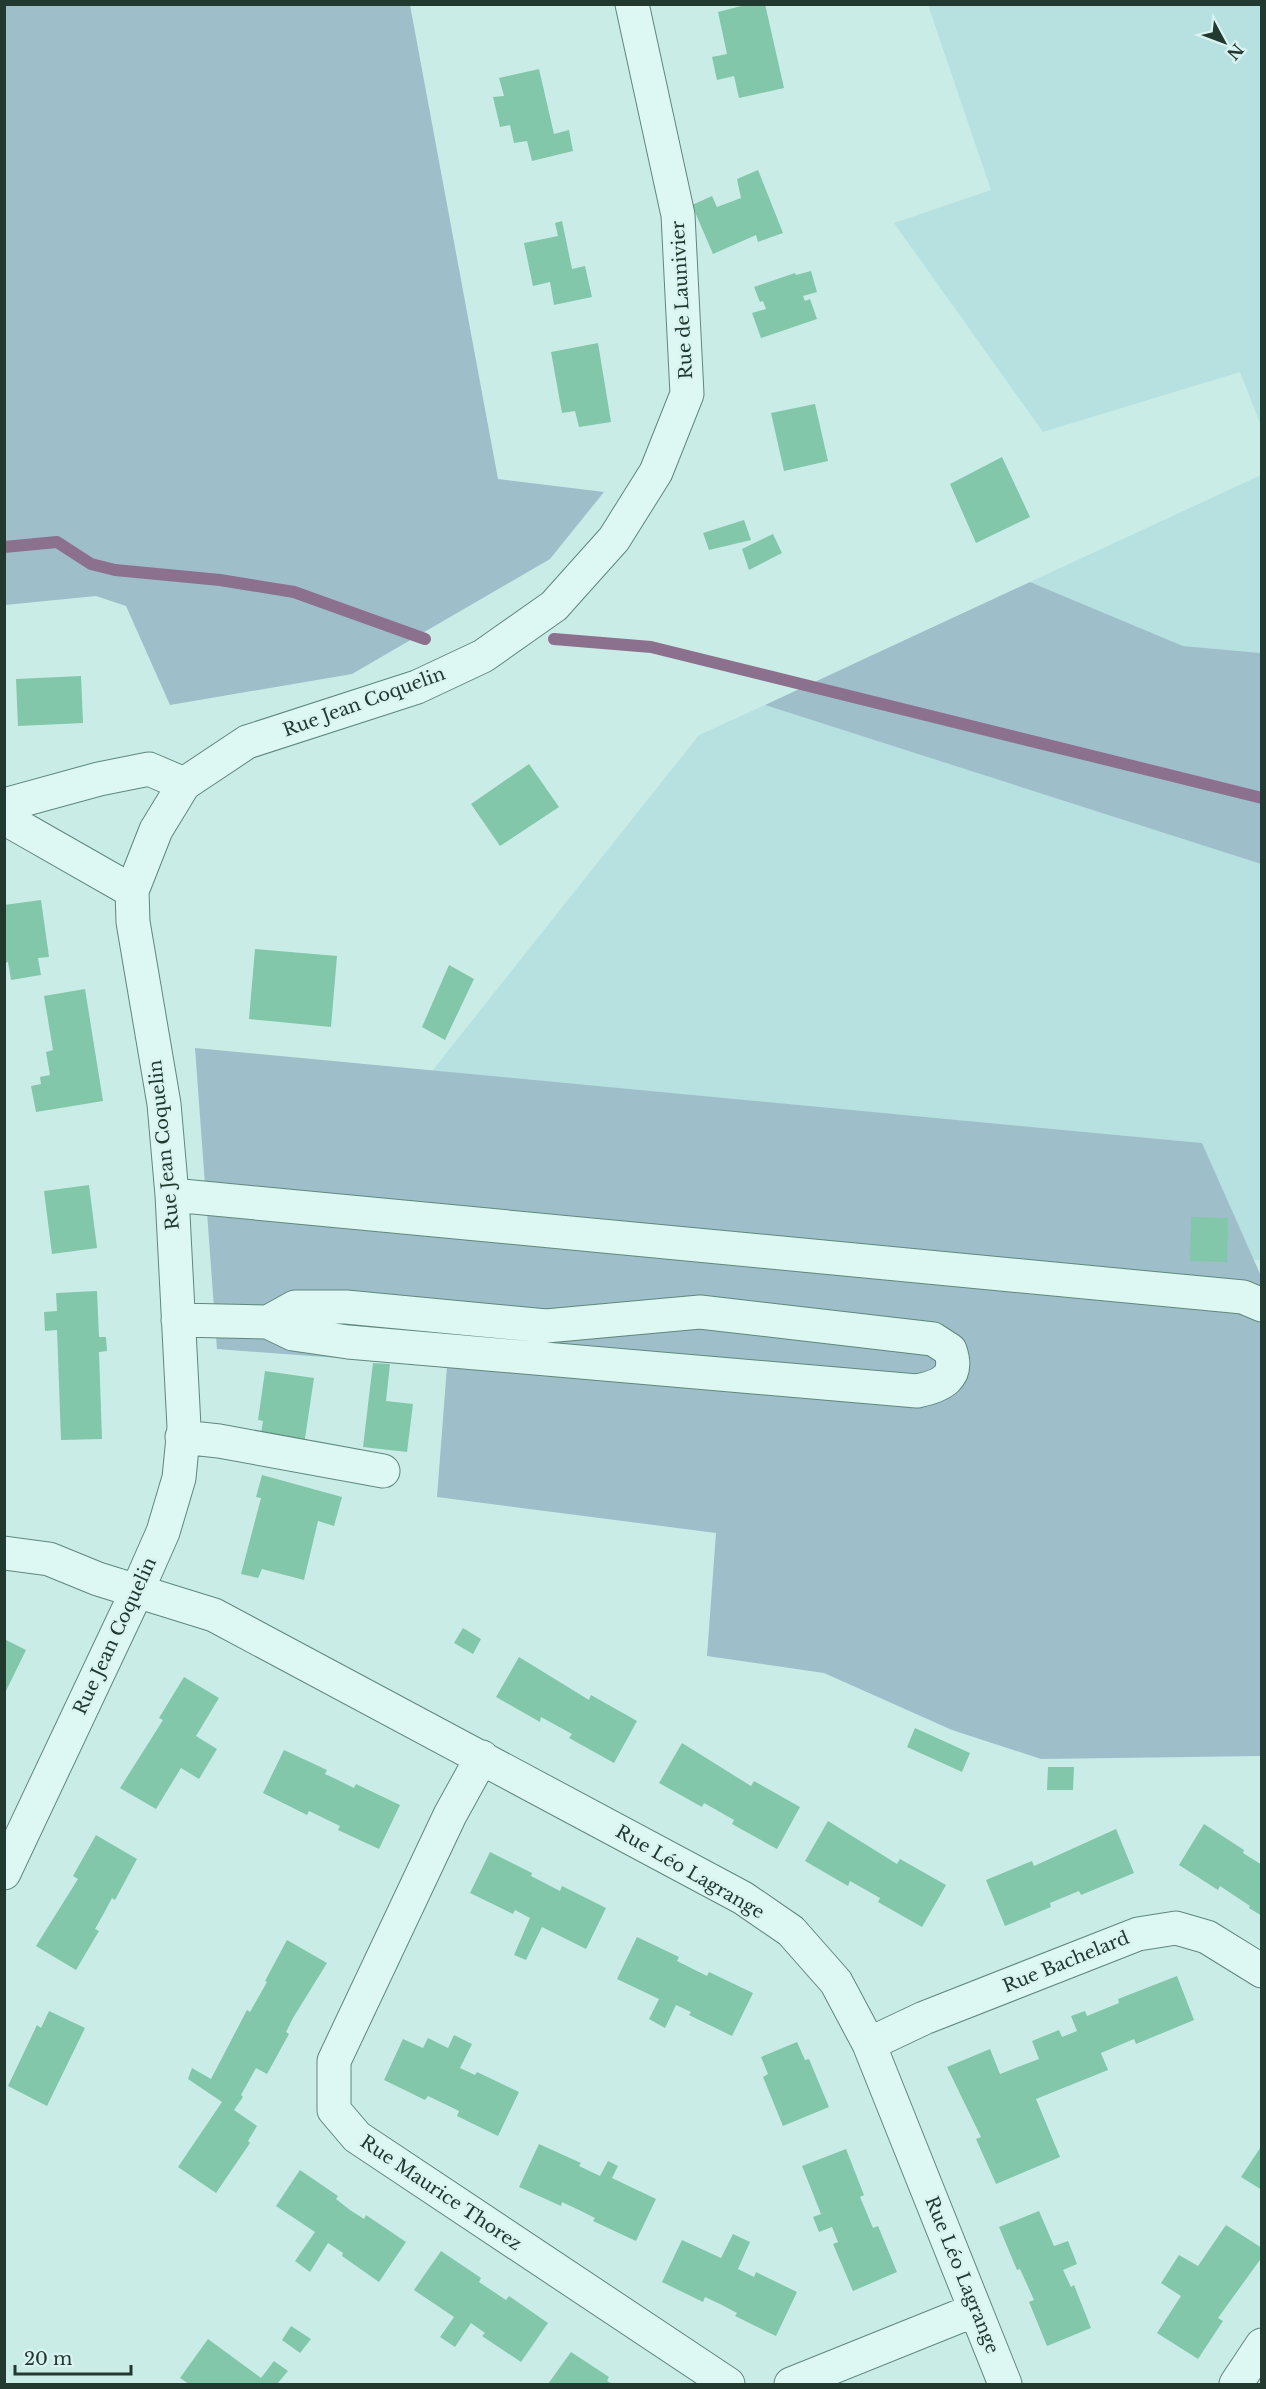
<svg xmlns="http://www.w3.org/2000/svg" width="1266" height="2389" font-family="'Libre Baskerville',serif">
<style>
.farmland{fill:#b7e1e1}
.green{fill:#9ebeca}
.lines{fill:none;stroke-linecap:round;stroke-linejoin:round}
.stream{stroke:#8c718f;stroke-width:12}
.building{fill:#82c7a9}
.minor-casing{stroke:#5f887b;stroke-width:35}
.minor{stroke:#ddf7f3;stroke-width:33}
.labels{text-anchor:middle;stroke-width:4.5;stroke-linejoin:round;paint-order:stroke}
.street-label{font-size:18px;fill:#223930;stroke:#d9f4f0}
</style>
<rect width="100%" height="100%" fill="#caece7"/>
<path class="farmland" d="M928,5H1261V426L1240,372L1043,432L894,223L991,190Z
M1261,475V653L1183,646L1030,582Z
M765,705L1261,864V1260H1252L1202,1143L432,1071L699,735Z"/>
<path class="green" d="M5,4L410,5L498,479L604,492L550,559L352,674L170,705L126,606L96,596L5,605Z
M1030,582L1183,646L1261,653V864L765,705Z
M195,1048L1202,1143L1261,1276V1756L1041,1759L952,1730L824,1673L707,1656L716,1533L437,1497L447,1366L217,1349Z"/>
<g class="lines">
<path class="stream" d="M4,547L57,542L91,564L115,570L220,580L294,592L425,639
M554,639L651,647L1262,798"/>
</g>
<path class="building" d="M749,4H765L784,88L739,98L734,76L717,80L712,57L727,54L718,12Z
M539,69L554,134L569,130L573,151L532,161L527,141L514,143L510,125L500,127L493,97L504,96L499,78Z
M758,170L783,233L758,242L756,235L713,254L692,205L712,196L717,207L741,198L737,179Z
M562,221L572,269L585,266L592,297L554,305L550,282L533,286L524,243L558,236L555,223Z
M811,271L817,292L803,296L805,301L810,299L817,319L761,338L752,313L766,309L763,301L760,302L754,287L795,273L796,275Z
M598,343L611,422L579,427L575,411L562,413L551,352Z
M815,404L828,461L784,471L771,413Z
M1002,457L1030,517L976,543L950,484Z
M744,520L751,540L709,550L703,533Z
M773,534L782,553L749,570L742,549Z
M81,676L83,723L18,726L16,679Z
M529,764L559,807L500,846L471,804Z
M41,900L49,957L38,958L41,975L11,980L8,962L4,963V905Z
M255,949L337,956L331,1027L249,1019Z
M449,965L474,979L445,1040L422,1027Z
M85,989L103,1101L36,1112L31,1086L41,1084L40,1077L50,1075L46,1052L53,1050L44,996Z
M89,1185L97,1248L52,1254L44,1191Z
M1191,1217L1228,1218L1227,1262L1190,1261Z
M97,1291L99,1337H106L107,1351L99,1352L102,1439L61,1440L57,1330L45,1331L44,1312L57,1311L56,1293Z
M373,1363L390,1364L386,1401L413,1404L407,1452L363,1447Z
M265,1371L314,1378L304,1445L260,1439L263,1421L258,1420Z
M262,1475L342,1497L334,1526L318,1521L304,1580L262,1569L258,1578L241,1574L261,1498L256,1497Z
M463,1628L481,1639L473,1654L454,1643Z
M4,1639L26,1650L4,1695Z
M519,1657L589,1700L591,1695L637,1721L614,1763L569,1738L572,1734L541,1717L540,1722L496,1697Z
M184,1677L219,1698L196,1736L217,1749L199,1779L181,1768L156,1809L120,1788L163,1720L159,1718Z
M915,1728L970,1753L962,1772L907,1747Z
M682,1743L751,1786L754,1781L800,1807L777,1849L732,1824L734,1820L720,1812L704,1803L702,1807L659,1783Z
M284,1750L327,1770L325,1774L340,1781L354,1788L356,1784L400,1805L379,1849L338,1830L340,1826L309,1811L307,1815L263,1793Z
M1048,1767H1074L1073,1790H1047Z
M828,1821L897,1864L900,1859L946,1885L922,1927L878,1902L880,1898L850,1881L848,1886L805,1861Z
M1204,1824L1244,1850L1243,1853L1262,1865V1916L1249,1908L1250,1906L1220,1886L1218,1890L1179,1865Z
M1116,1829L1134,1873L1081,1895L1079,1891L1050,1903L1051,1907L1005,1926L986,1880L1032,1861L1034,1866Z
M96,1835L137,1859L115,1900L112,1898L104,1913L95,1929L99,1931L76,1970L36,1946L78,1879L73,1876Z
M490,1852L532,1873L531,1876L560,1891L562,1886L606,1908L586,1949L542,1927L526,1960L514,1955L530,1918L515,1910L513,1914L470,1893Z
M637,1937L679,1957L677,1961L707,1976L709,1972L753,1993L732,2036L689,2015L691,2012L676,2005L665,2028L649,2019L659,1999L617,1979Z
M287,1940L327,1963L293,2018L286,2032L289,2034L267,2074L256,2068L241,2095L243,2097L234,2110L257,2126L248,2141L250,2143L216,2193L178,2167L222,2102L188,2079L192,2068L211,2079L247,2010L250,2012L267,1982L265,1981Z
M1177,1976L1194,2020L1136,2044L1134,2039L1101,2053L1108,2070L1036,2099L1060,2157L996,2184L976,2139L981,2137L947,2067L990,2049L1000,2074L1039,2059L1032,2041L1059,2030L1062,2037L1077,2031L1071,2016L1085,2011L1087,2016L1119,2003L1118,1999Z
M49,2011L85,2028L47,2106L8,2086L37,2025L41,2028Z
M454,2035L472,2044L460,2068L475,2075L477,2072L519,2092L498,2136L457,2116L459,2111L428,2096L425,2100L384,2080L403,2039L423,2048L428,2038L448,2048Z
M797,2042L805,2060L809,2059L829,2107L783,2126L763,2077L768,2074L761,2057Z
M539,2144L581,2163L579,2166L600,2176L608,2161L618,2166L612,2178L656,2199L636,2241L593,2221L595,2218L579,2210L562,2202L561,2206L519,2187Z
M1262,2145V2190L1241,2177Z
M846,2149L864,2195L860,2197L873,2228L878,2226L897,2272L853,2291L833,2244L838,2242L832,2227L819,2232L813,2217L821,2214L802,2166Z
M300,2170L338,2196L336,2199L350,2210L364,2219L366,2215L406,2242L379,2282L342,2256L343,2253L328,2243L310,2272L295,2261L315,2232L276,2206Z
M1039,2211L1054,2246L1068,2241L1077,2264L1063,2270L1071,2287L1074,2285L1091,2328L1047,2346L1029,2302L1034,2300L1020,2269L1017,2270L999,2227Z
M1226,2225L1262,2248V2257L1218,2318L1223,2321L1198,2359L1157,2333L1181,2296L1161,2283L1179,2255L1198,2266Z
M733,2234L750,2242L738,2269L754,2277L756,2272L797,2292L776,2336L735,2316L737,2313L722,2305L705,2297L703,2302L662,2282L682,2240L721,2258Z
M441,2251L481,2278L479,2282L506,2300L509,2296L548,2323L521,2362L482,2336L485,2333L471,2323L455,2347L440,2337L454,2317L414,2290Z
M291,2326L311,2339L300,2353L282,2340Z
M208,2339L261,2378L274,2361L288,2371L277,2384H189L180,2378Z
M571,2352L609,2377L607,2381L613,2384H548Z"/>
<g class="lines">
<defs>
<path id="minor" d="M4,805L99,779L149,769L184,784
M4,818L132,891
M172,1195L1243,1297L1262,1305
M178,1320L268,1322L293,1334L348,1342L917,1391C941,1386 960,1378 950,1350L933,1339L700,1312L546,1326L346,1307H295L268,1322
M182,1437L219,1441L383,1471
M4,1553L49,1559L98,1579L214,1615L743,1898L791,1931L836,1982L869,2044L1005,2384
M482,1757L450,1815L334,2061V2110L357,2137L728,2384
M4,1873L137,1591L163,1532L179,1478L184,1427L172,1195L164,1104L133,922L132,891L156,830L184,784L247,742L417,687L483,656L554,606L614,539L656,472L687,394L678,215L632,4
M869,2044L924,2018L1138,1934L1176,1928L1207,1937L1262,1971
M791,2384L975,2310
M1236,2384L1262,2345"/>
</defs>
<use href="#minor" class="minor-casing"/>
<use href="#minor" class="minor"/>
</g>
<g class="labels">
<g class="street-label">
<text transform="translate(682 300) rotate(-93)" y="6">Rue de Launivier</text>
<text transform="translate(364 702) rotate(-20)" y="6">Rue Jean Coquelin</text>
<text transform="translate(164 1145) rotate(-96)" y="6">Rue Jean Coquelin</text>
<text transform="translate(115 1636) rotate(-65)" y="6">Rue Jean Coquelin</text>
<text transform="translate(690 1872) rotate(30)" y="6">Rue Léo Lagrange</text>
<text transform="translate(1066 1962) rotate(-22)" y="6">Rue Bachelard</text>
<text transform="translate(441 2193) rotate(34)" y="6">Rue Maurice Thorez</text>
<text transform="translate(962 2275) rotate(68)" y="6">Rue Léo Lagrange</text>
</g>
</g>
<rect width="1266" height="2389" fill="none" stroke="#223930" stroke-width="12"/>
<g transform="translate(1224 42) rotate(131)" stroke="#d9f4f0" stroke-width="4.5" paint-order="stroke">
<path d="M0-4.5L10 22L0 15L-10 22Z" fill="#223930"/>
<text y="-9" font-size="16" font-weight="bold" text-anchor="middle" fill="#223930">N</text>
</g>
<path d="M15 2365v9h116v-9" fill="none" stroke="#223930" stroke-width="3"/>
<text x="24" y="2365" font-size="18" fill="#223930" stroke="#d9f4f0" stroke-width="4.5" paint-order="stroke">20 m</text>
</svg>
